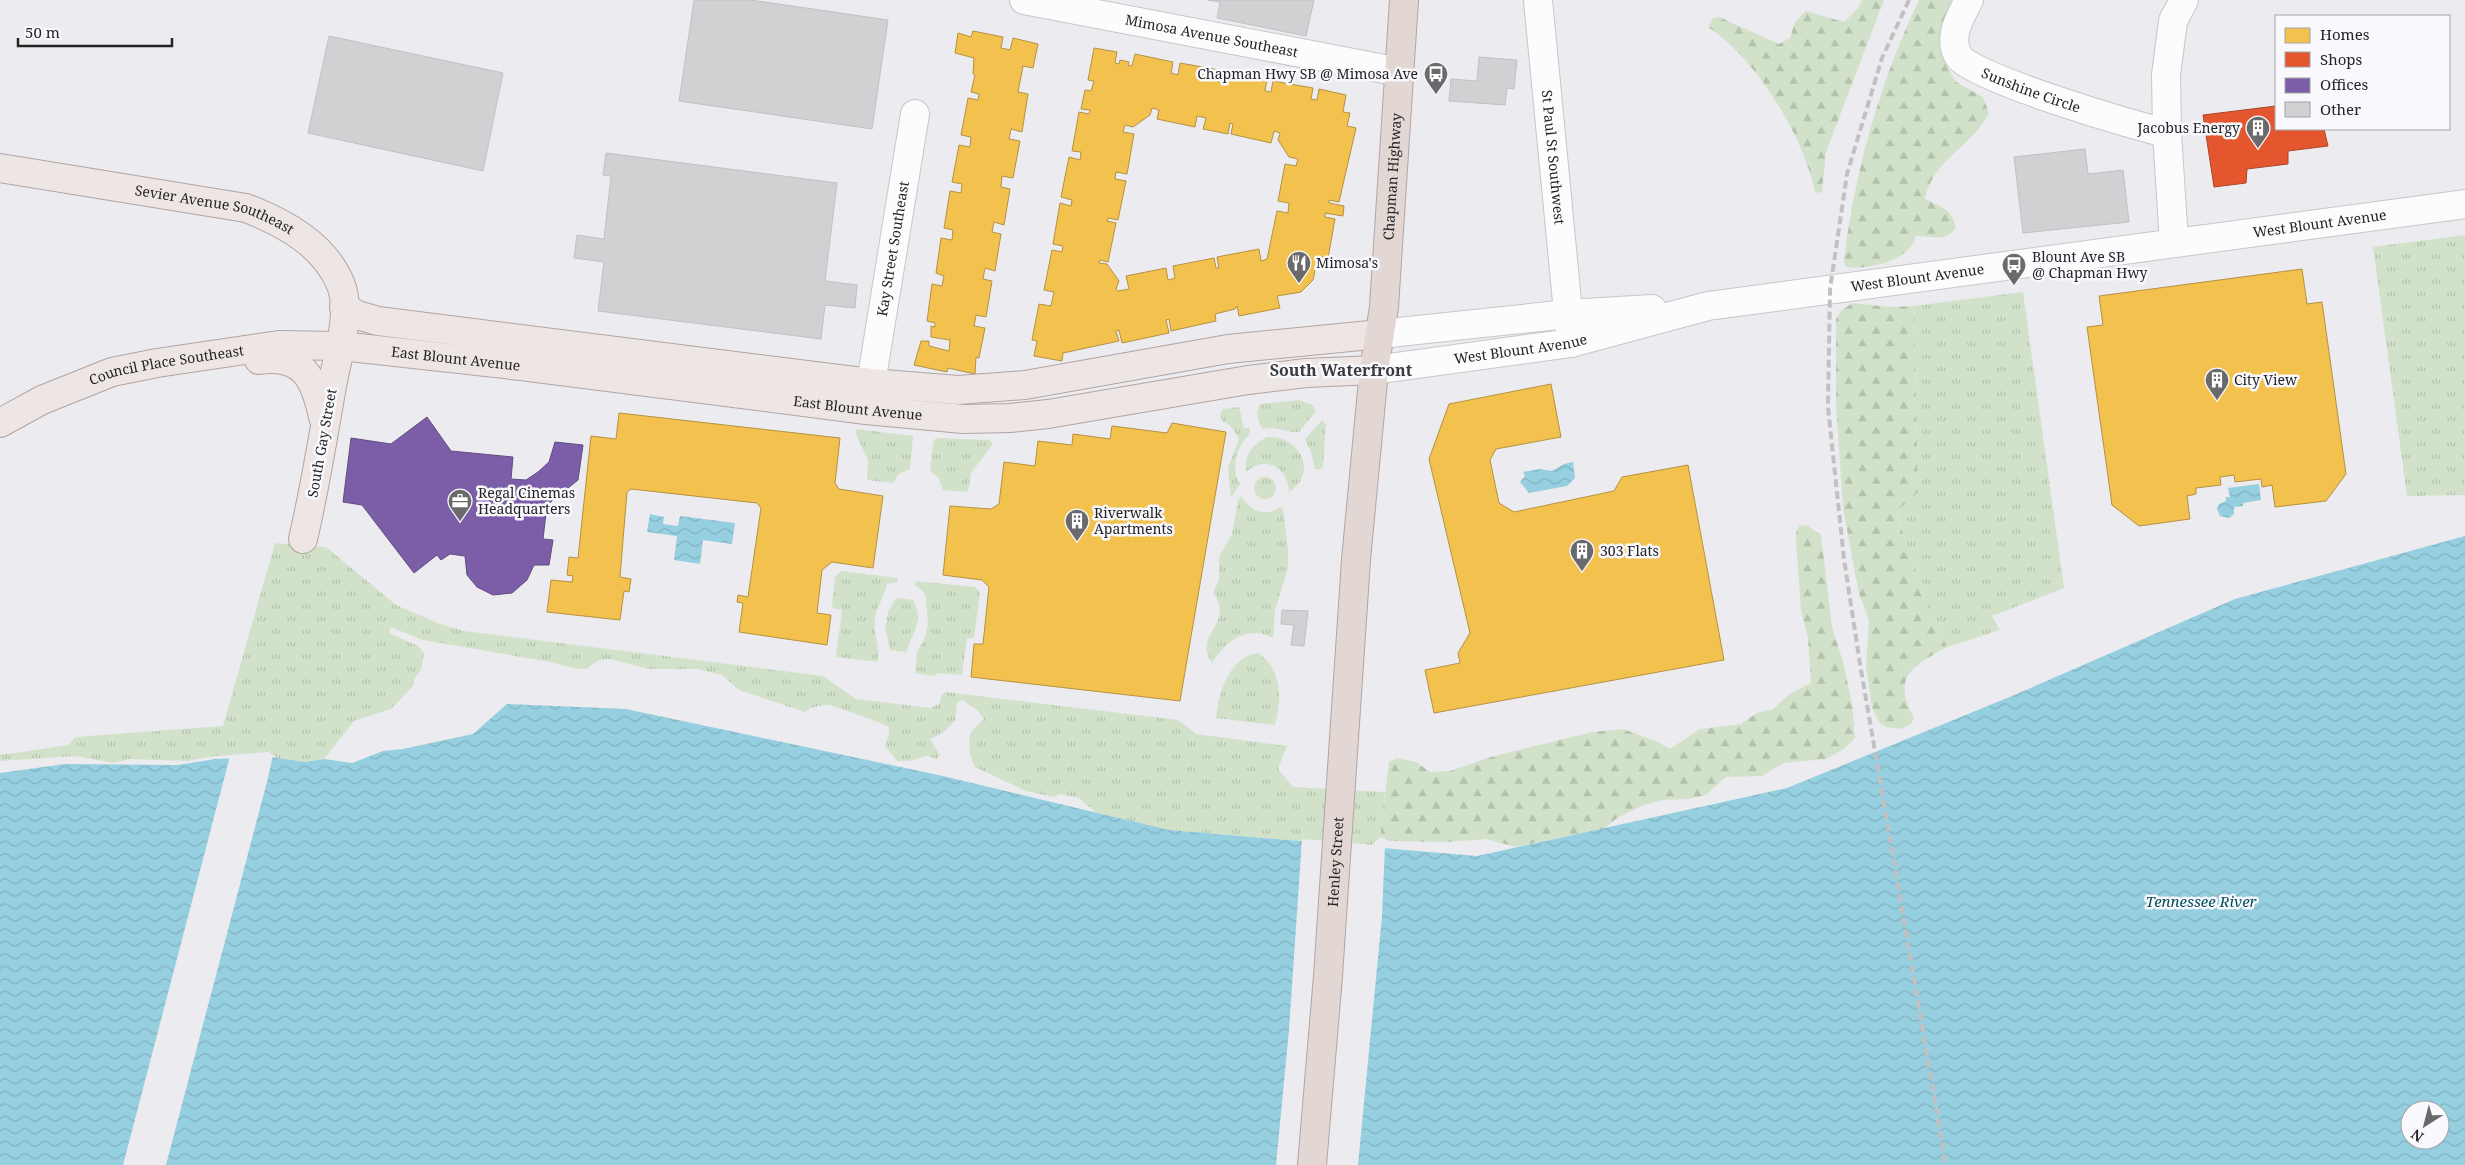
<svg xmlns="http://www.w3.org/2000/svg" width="2465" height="1165" font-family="'Noto Serif',serif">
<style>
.grass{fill:url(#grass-tufts)}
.forest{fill:url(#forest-firs)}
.water{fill:url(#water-waves);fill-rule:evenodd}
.pier{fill:#ecebef}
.homes{fill:#f2c14e;stroke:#b49242;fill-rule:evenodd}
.shops{fill:#e4572e;stroke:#aa482b}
.offices{fill:#7b5ea7;stroke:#614d80}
.building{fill:#d1d1d3;stroke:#c1c0c2}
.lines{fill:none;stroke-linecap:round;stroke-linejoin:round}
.minor-casing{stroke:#c7c6c9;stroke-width:30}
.major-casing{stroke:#b1a5a3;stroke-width:30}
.highway-casing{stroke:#b1a5a3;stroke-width:30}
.minor{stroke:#fcfcfd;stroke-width:28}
.major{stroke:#ede6e4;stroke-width:28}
.highway{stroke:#e3d7d3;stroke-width:28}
.rail{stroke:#c1c0c2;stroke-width:4;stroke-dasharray:8 4;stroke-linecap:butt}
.labels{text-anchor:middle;stroke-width:5;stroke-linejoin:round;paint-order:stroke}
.street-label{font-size:14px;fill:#242425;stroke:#f8f8fd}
.poi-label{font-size:14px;fill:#242425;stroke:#f8f8fd;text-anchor:start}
.water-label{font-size:15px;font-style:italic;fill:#004d5c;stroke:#f8f8fd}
.quarter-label{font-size:16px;font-weight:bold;fill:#3a3a3e;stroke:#f8f8fd}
</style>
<defs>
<pattern id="grass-tufts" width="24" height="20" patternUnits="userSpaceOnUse" patternTransform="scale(1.25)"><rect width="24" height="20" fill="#d2e2ca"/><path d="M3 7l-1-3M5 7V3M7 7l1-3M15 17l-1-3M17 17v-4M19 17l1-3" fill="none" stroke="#b4c2ad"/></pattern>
<pattern id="forest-firs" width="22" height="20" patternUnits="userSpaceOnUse" patternTransform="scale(1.25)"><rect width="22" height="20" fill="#d2e2ca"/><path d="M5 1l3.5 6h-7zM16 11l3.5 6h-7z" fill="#b4c2ad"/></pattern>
<pattern id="water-waves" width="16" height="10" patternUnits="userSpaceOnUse" patternTransform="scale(1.25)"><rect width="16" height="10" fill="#96cfe0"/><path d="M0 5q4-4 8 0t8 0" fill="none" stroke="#81b2c0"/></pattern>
</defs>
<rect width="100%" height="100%" fill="#ecebef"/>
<path class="grass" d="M2465,235V495L2407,496L2373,247Z
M2023,292L2064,588L1992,616L2000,630L1947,647L1929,610L1896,511L1918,491L1914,306Z
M1298,400L1313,405L1316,411L1299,432C1289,434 1277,425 1263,429C1258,424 1255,410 1260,404Z
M1239,407L1244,428H1250C1250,437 1245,437 1241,445C1234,456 1233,474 1240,484L1231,498L1228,468L1239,439L1230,425L1222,421L1220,414L1223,409Z
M1322,420L1326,425L1323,467L1318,470L1315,469L1311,452L1305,439Z
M857,429L913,436L910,469L899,474L893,483L867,480L868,460L855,432Z
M1267,437C1300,435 1319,473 1289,492C1288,467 1266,455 1246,472C1243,456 1253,444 1267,437Z
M936,438L989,440L993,444L971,473L968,492L943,490L939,478L930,471L933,442Z
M1254 488a11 11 0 1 1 22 0a11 11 0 1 1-22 0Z
M1241,496C1250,511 1265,518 1280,507L1283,509L1288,549V568L1275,610L1273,638C1246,624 1226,642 1212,663C1192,632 1236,625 1213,593L1219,579V557L1232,534L1238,500Z
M275,543L326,547L396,605L440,624L464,631L823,676L856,699L931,708L940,703L941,696L945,692L1178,720L1197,734L1287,746L1278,769L1293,787L1385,792L1380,837L1370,847L1169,830L1098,814L1079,798L1060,794L1054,797L1026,791L975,767C970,759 966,739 972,731C975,727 980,723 984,719L977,710L962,700L957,703L955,720L943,733L930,739L940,755L937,759L927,756L909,761H897L885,746L889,733V727C885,724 832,705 828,705C821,705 810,707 805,712L739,690L722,675L698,669H649L610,659L599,660L586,669H579L550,662L423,640L391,627L389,633L418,646L424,653L421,670L414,679V685L391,709L354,721L324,759L305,762L278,759L269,752L215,756L187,761L129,759L114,763L75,756L0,761V755L69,745L75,737L223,726Z
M841,571L898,578V582L887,584C885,596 877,605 875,618C873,635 880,645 878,662L836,657L842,610L832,608L835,577Z
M916,581L975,587L980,592L974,638H967L962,675L938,673L934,676L915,673L917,652L925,638L928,623L925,593L915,585Z
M896,598L913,600C925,624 911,632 907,652L890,650L885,627L888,612Z
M1258,653C1282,669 1282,699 1275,725L1216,718C1219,692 1229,657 1258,653Z"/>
<path class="forest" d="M1862,0H1884L1826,152L1822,192L1815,193C1805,138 1755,57 1708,27L1713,18L1719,17L1779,44L1790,38L1795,22L1806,11L1844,22L1858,8Z
M1919,0H1955L1941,25V39L1946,65L1956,82L1983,97L1989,113C1973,146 1932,160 1925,199C1940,206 1952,209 1956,227C1946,243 1933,236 1916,236C1910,261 1869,270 1846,267L1844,260C1855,170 1880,82 1919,0Z
M1852,303L1890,307L1914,306L1918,492L1896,512L1929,610L1947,647C1913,666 1891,676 1914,718L1911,724L1900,729L1886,727L1880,723L1872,708L1866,666L1869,620L1859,594L1843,508L1836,404V319L1841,311Z
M1800,525L1808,526L1821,535L1832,627L1844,665L1852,704L1855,738L1844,749L1826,759L1783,763L1762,776L1726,777L1706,795L1689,799L1663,800L1644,805L1617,818L1605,828L1516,847L1486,839L1446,842L1389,841L1380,837L1389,762L1397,758L1416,762L1430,772L1450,771L1491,757L1592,732L1623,729L1658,742L1670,749L1700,729L1741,724L1757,713L1773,709L1791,693L1811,683L1808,638L1801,611L1796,539V532Z"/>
<path class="water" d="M1573,462L1575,478L1567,486L1529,493L1520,482L1525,476L1523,472L1540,469L1552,471L1564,464Z
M2259,484L2261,500L2243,503V506L2234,507V514L2229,518L2220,516L2217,509L2219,504L2226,501V497H2230L2228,488Z
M650,514L664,517L663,524L678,526L680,516L735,523L732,544L703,540L700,564L674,560L677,536L647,532Z
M2465,536V1165H0V773L65,764L178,765L215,759L270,757L305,762L324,759L352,763L383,751L403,749L473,734L507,704L626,709L943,776L1169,830L1477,856L1787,788L2012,696L2235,599ZM2410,1110H2440V1140H2410Z"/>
<path class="pier" d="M271,754L273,755L268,778L166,1165H123L230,756Z
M1302,839L1385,846L1382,916L1358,1165H1276L1289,1030Z"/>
<path class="homes" d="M973,31L1003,37L1001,48L1010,50L1013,38L1038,44L1033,68L1023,66L1018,92L1028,94L1022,132L1011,129L1009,139L1020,141L1013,178L1002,176L1001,187L1010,189L1004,225L994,222L992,232L1001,234L995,271L985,268L983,279L992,281L986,317L976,315L974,326L985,328L979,358L976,357L975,374L948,368L947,372L914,365L921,341H929V346L949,351L950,340L931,337V326L935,327V323L927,321L932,284L942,286L944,276L936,273L941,238L952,240L953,230L944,228L950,191L961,193L962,184L952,182L959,145L970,147L971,137L961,135L968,98L978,100L979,94L971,92L975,75L973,74L974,58L955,53L958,33L971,37Z
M1094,48L1117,52L1115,63L1119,64L1120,60L1129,62L1128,65L1132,66L1135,54L1173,62L1171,73L1178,75L1180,63L1220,70L1218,82L1224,83L1226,71L1267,79L1265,91L1271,92L1273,81L1313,88L1311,99L1317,100L1319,89L1346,95L1343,112L1350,113L1347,126L1356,128L1339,202L1329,200V203L1344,206L1343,216L1325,213V217L1335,219L1328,258L1318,256L1313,280L1301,292L1277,296L1280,308L1239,316L1237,306L1235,309L1215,314L1216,321L1171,331L1169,319L1166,320L1169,333L1122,343L1119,330L1116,331L1119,341L1063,353L1062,361L1034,356L1037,341L1032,340L1039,304L1051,306L1054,292L1044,290L1052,250L1062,252L1063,246L1053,244L1060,203L1071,206L1072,200L1061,197L1069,157L1080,160L1081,152L1072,151L1079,112L1089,114L1090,110L1081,109L1085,90L1091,91L1094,81L1088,80ZM1152,108L1159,110L1157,119L1195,127L1197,116L1206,118L1203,129L1228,134L1230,123L1233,124L1231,134L1271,143L1274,131L1280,133L1278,140L1289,157L1298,159L1296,166L1285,164L1278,201L1289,203L1288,213L1277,211L1267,259L1261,261L1259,249L1217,257L1219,268H1216L1214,258L1173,266L1175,278L1168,280L1166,268L1126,276L1129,289L1118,291L1116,289L1119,281L1107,264L1099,263L1100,260L1108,262L1116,223L1107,221L1108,218L1118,220L1126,181L1115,179L1116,172L1127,174L1134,134L1123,132L1125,125L1133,127L1150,115Z
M2302,269L2307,304L2322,302L2346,474L2326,501L2275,507L2272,485L2262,487L2261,479L2235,482L2234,475L2220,477L2221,485L2196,488V494L2187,496L2190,519L2139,526L2112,505L2087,327L2103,325L2099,296Z
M1551,384L1561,437L1496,449L1490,460L1499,503L1514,512L1614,491L1622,477L1688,465L1724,660L1434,713L1425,670L1460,663L1458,653L1470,633L1429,459L1449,404Z
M619,413L840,438L835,483L839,489L883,496L873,568L832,562L822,570L817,613L831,615L827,645L739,632L743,603L737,602L738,595L748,597L761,508L757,503L631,489L627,492L620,577L631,579L629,592L624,591L620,620L547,612L551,580L572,582L573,576L567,575L569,557L578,558L591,436L616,439Z
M1172,423L1226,432L1180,701L971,677L974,644H983L989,587L982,580L943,575L950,506L991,509L999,504L1004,462L1035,466L1038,441L1072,445L1073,434L1110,439L1112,426L1167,433Z"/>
<path class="shops" d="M2276,106V129H2324L2328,146L2288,151V164L2247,169L2246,183L2214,187L2203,115Z"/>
<path class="offices" d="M427,417L451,451L513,457L511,479L526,480L538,472L549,462L555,442L583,445L578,480L547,505L543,539L553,540L549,565H534L527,580L512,593L493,595L477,587L467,575L465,556L450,554L441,560L437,555L414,573L362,505L343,502L351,438L391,444Z"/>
<path class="building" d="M694,0H751L888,20L872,129L679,101Z
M1208,0H1314L1306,36L1217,18L1220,2Z
M329,36L503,73L483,171L308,133Z
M1479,57L1517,60L1514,89L1507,88L1505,105L1449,101L1451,79L1477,81Z
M2085,149L2088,174L2123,170L2129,222L2023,233L2014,157Z
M606,153L837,183L825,281L857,285L855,308L825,305L821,339L598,311L604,262L574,258L577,235L604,239L611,176L603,175Z
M1282,610L1308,611L1304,646L1291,645L1294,625L1281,624Z"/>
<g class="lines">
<defs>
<g id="minor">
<path id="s1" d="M1024,0L1400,72"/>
<path id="s2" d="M1538,0L1571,343"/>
<path id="s3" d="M1969,0C1960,17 1947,39 1959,57C1972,77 2136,127 2167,133"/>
<path d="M2174,243L2167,133L2166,75L2173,21L2184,0"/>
<path d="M1380,334L1568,314L1652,309"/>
<path id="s4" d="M1374,370L1571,343L1708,306L2465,204"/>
<path id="s5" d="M871,383L915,114"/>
</g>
<g id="major">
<path id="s6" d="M0,168L246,208C285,223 325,245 341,285C352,313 337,357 332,386C323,437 315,488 303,539"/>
<path d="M344,307L357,315L378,321L871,383L958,390L1025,385L1228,349L1380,334"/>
<path d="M259,360C303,353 315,379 323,417"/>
<path id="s7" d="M0,423L42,400L112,372L157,363L279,345L341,346L521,366L866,410L963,419L1010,418L1048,414L1248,380L1306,373L1374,370"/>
</g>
<g id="highway">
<path id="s8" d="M1312,1165L1328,976L1356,560L1374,370L1384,307L1404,0"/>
</g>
</defs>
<use href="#minor" class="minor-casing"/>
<use href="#major" class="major-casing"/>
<use href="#highway" class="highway-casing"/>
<use href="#minor" class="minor"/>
<use href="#major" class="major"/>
<use href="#highway" class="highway"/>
<path class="rail" d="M1909,0L1882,58L1847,174L1830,289L1828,407L1844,559L1860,664L1946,1165"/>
</g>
<defs>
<symbol id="bus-pin" viewBox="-11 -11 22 30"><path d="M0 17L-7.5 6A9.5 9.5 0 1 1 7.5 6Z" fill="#6a6a6c" stroke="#f8f8fd"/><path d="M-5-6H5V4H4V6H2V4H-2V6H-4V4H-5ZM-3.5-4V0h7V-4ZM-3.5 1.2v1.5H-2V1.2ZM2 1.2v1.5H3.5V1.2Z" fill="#fff"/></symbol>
<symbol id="building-pin" viewBox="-11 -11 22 30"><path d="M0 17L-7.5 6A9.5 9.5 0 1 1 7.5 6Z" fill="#6a6a6c" stroke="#f8f8fd"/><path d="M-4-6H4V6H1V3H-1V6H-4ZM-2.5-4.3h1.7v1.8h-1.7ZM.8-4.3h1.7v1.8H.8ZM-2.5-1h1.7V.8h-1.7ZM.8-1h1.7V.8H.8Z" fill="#fff"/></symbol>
<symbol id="restaurant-pin" viewBox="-11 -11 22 30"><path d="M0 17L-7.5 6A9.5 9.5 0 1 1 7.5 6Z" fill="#6a6a6c" stroke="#f8f8fd"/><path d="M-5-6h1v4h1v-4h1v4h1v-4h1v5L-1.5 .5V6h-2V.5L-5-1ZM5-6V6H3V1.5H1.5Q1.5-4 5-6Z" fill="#fff"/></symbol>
<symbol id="office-pin" viewBox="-11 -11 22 30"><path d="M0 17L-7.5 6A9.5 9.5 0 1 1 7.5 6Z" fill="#6a6a6c" stroke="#f8f8fd"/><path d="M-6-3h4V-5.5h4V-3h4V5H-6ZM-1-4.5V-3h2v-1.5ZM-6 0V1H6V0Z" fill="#fff"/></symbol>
</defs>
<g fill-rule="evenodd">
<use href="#bus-pin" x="1422" y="60" width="28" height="38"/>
<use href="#building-pin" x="2244" y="114" width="28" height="38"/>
<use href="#restaurant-pin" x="1285" y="249" width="28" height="38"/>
<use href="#bus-pin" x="2000" y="251" width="28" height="38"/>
<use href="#building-pin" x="2203" y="366" width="28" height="38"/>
<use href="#office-pin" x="446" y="487" width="28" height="38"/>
<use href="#building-pin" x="1063" y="507" width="28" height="38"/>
<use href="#building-pin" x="1568" y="537" width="28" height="38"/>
</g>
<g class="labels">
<g class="street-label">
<text dy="5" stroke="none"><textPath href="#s1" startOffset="191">Mimosa Avenue Southeast</textPath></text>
<text dy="5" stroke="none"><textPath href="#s3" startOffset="141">Sunshine Circle</textPath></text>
<text dy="5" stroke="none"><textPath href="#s2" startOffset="158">St Paul St Southwest</textPath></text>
<text dy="5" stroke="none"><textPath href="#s8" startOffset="992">Chapman Highway</textPath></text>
<text dy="5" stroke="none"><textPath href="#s6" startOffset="219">Sevier Avenue Southeast</textPath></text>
<text dy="5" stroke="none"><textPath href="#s4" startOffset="958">West Blount Avenue</textPath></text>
<text dy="5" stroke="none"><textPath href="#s5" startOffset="136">Kay Street Southeast</textPath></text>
<text dy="5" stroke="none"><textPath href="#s4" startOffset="552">West Blount Avenue</textPath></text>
<text dy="5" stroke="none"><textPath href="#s4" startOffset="148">West Blount Avenue</textPath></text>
<text dy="5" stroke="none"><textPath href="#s7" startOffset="470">East Blount Avenue</textPath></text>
<text dy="5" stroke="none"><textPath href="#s7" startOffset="178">Council Place Southeast</textPath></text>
<text dy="5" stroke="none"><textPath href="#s7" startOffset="875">East Blount Avenue</textPath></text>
<text transform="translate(322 443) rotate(-80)" y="5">South Gay Street</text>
<text dy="5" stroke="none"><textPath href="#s8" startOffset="304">Henley Street</textPath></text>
</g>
<g class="poi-label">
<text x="1418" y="79" text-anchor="end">Chapman Hwy SB @ Mimosa Ave</text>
<text x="2240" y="133" text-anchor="end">Jacobus Energy</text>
<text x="2032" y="262">Blount Ave SB<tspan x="2032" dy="16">@ Chapman Hwy</tspan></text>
<text x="1316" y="268">Mimosa's</text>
<text x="2234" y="385">City View</text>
<text x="478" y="498">Regal Cinemas<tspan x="478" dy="16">Headquarters</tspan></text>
<text x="1094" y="518">Riverwalk<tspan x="1094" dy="16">Apartments</tspan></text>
<text x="1600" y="556">303 Flats</text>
</g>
<g class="water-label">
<text x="2201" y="907">Tennessee River</text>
</g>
<g class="quarter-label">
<text x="1341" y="376">South Waterfront</text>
</g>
</g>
<rect x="2275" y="15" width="175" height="115" fill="#f8f8fd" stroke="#a3a3a7"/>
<rect x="2285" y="28" width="25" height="15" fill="#f2c14e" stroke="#a3a3a7"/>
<text x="2320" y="40" font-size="15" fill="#242425">Homes</text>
<rect x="2285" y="52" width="25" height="15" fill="#e4572e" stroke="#a3a3a7"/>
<text x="2320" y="65" font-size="15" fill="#242425">Shops</text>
<rect x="2285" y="78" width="25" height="15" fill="#7b5ea7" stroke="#a3a3a7"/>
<text x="2320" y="90" font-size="15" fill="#242425">Offices</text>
<rect x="2285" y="102" width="25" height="15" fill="#d1d1d3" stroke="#a3a3a7"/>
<text x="2320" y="115" font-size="15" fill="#242425">Other</text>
<g transform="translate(2425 1125) rotate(216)"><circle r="24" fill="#f8f8fd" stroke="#a3a3a7"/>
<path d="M0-4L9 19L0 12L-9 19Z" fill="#6a6a6c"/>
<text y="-8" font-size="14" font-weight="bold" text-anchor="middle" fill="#242425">N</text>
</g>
<path d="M18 38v8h154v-8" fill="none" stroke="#242425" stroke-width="2.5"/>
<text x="25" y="38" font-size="15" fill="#242425" stroke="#f8f8fd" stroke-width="4" paint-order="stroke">50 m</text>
</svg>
